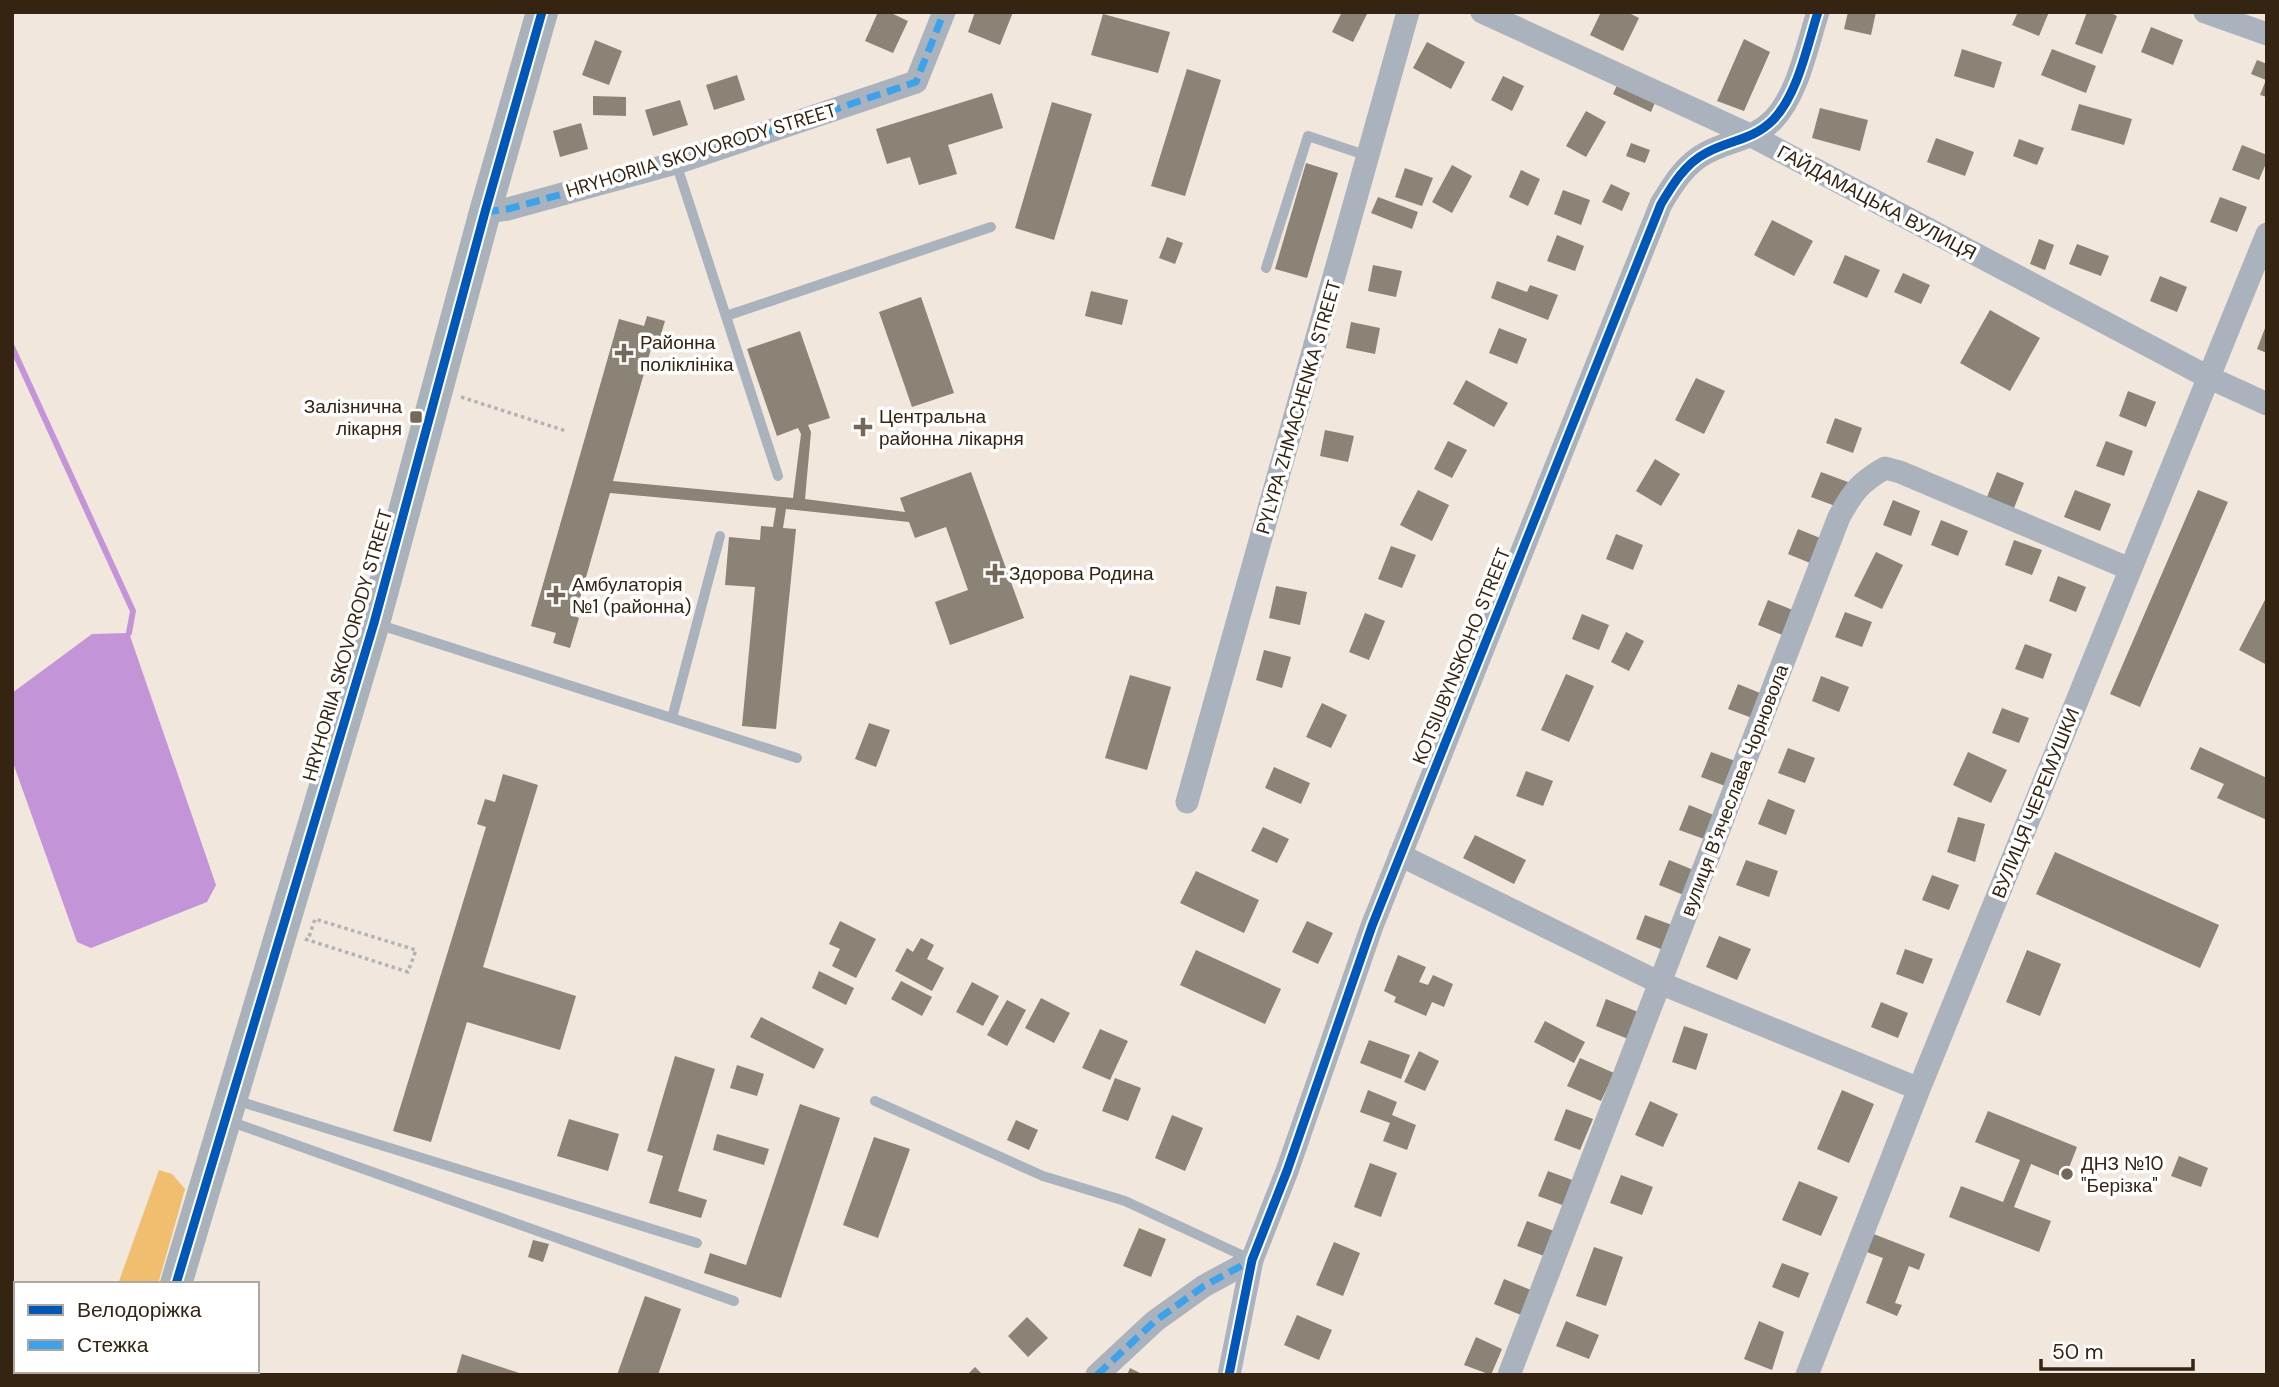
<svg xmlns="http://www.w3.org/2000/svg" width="2279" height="1387" font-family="'DM Sans',sans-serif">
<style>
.forest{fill:#f0be6e}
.water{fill:#c494d9}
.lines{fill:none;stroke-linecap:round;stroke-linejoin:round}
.stream{stroke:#c494d9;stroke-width:6}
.building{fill:#8a8376}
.path{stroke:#b0b3b7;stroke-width:3.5;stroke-dasharray:3.5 3.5;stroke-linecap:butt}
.lane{stroke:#aab3bd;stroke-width:10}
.street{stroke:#aab3bd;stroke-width:23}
.secondary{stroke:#a9b1ba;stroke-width:32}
.quiet{stroke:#3ea2ea;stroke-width:7;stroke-dasharray:14 7;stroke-linecap:butt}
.cycleway-casing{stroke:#fff;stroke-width:13}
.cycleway{stroke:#0057b8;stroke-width:9}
.poi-dot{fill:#766858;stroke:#fff;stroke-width:2.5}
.labels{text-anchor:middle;stroke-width:7;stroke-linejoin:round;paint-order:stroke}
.street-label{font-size:19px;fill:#342411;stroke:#fff}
.poi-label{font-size:19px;fill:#342411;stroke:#fff;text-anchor:start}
</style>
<rect width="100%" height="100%" fill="#f1e7dc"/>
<path class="forest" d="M159,1170L172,1174L185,1189L158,1284H118Z"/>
<path class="water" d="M129,633L216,885L207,902L91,948L77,942L12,760V693L92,634Z"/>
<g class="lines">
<path class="stream" d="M12,347L133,611L129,633"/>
</g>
<path class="building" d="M878,12H889L908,21L893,53L865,41Z
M975,12H1013L1000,45L968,32Z
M1342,12H1368L1353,42L1332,32Z
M1601,12H1627L1639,18L1623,51L1590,35Z
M1848,12H1876L1871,35L1844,29Z
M2018,12H2049L2039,36L2012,25Z
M2087,12H2109L2117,16L2102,54L2075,44Z
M1103,14L1170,32L1158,73L1091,55Z
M2151,27L2183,40L2173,65L2141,52Z
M1744,39L1770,52L1744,111L1717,101Z
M595,40L622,51L609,85L582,75Z
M1427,42L1465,62L1451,89L1413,68Z
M1962,49L2002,62L1994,88L1954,76Z
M2052,49L2096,66L2086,93L2041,75Z
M2257,60L2267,64V97L2260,95L2266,80L2251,74Z
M1187,69L1221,80L1185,196L1151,186Z
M737,75L745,100L714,110L706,85Z
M1503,76L1524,86L1512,111L1491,100Z
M1619,81L1657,98L1651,112L1613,94Z
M992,93L1003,128L948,145L957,174L919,185L910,157L887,164L876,129Z
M593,96L626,97V116L593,115Z
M680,100L688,125L653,136L645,110Z
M1052,102L1092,114L1054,240L1015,228Z
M2079,104L2132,119L2124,145L2071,130Z
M1820,108L1868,120L1860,151L1812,138Z
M1586,111L1606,122L1586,157L1566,146Z
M581,123L588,149L560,157L553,131Z
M1936,138L1974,152L1965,176L1927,162Z
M2019,139L2044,148L2037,165L2013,156Z
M1631,143L1650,150L1645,163L1626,156Z
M2242,145L2267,155V161L2259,180L2232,170Z
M1306,163L1338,173L1307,278L1275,269Z
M1452,165L1472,176L1452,213L1432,202Z
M1405,168L1433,178L1422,206L1395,197Z
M1521,170L1540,179L1528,206L1509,197Z
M1611,184L1630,193L1622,211L1602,202Z
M1563,190L1590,200L1581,225L1554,214Z
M1378,197L1418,212L1412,229L1371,213Z
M2220,197L2247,207L2237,232L2210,222Z
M1772,220L1813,241L1794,276L1754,255Z
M1557,235L1584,246L1575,271L1547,261Z
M1167,237L1183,243L1175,264L1159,258Z
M2039,239L2054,245L2045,270L2030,264Z
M2077,244L2109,256L2101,276L2069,264Z
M1845,255L1880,270L1867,298L1833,283Z
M1373,265L1402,271L1396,297L1368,291Z
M1903,273L1930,285L1921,304L1894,292Z
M2160,276L2187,287L2177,312L2150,301Z
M1497,281L1527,292L1530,285L1558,295L1548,320L1491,298Z
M1091,291L1128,300L1122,325L1085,316Z
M921,297L954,393L912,407L879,312Z
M1990,310L2040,338L2010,391L1960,363Z
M647,316L665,321L656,351L651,349L613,481L793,498L801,434L798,428L777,436L747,349L800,331L830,418L808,425L811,432L805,499L905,512L900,498L971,472L1024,618L950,645L935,602L968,590L946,527L915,538L909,522L786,509L783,528L796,529L776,729L742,726L755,587L725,585L729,537L760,540L761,526L773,527L776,508L610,493L575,616L579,618L570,648L553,643L556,633L531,626L619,319L644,326Z
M1351,322L1380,328L1375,354L1346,348Z
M2267,323V353L2257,349Z
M1499,328L1527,339L1517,364L1489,353Z
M1696,378L1725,391L1704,434L1675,420Z
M1466,380L1508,403L1494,427L1453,404Z
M2128,391L2156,402L2146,427L2119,416Z
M1835,418L1862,428L1853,453L1826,443Z
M1325,430L1354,436L1348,462L1320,456Z
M1448,441L1467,450L1452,478L1434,469Z
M2106,441L2133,451L2124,476L2096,466Z
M1655,459L1680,474L1661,506L1636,491Z
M1821,472L1848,482L1838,507L1811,497Z
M1997,472L2024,483L2014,508L1987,497Z
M1418,490L1449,505L1432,541L1400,525Z
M2075,490L2111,504L2100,531L2064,517Z
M2198,490L2228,502L2140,707L2110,694Z
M1893,500L1920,511L1911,536L1883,525Z
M1941,520L1968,531L1958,556L1931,545Z
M1798,529L1825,540L1815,565L1788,554Z
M1616,534L1643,545L1633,570L1606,559Z
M2014,540L2042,550L2032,575L2005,565Z
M1391,546L1416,555L1402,588L1378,579Z
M1876,552L1903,565L1882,609L1854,596Z
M2058,576L2086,587L2076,612L2049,601Z
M1276,586L1307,592L1300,625L1269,618Z
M2267,596V665L2239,650Z
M1768,600L1795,611L1785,636L1758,625Z
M1845,612L1872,622L1862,647L1835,637Z
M1365,613L1385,621L1369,660L1349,652Z
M1582,614L1609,625L1599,650L1572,639Z
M1626,632L1644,641L1629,671L1611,662Z
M2025,644L2052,654L2043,679L2015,669Z
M1264,650L1291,657L1282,688L1256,680Z
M1566,674L1594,686L1569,742L1541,730Z
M1130,675L1171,687L1147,770L1105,758Z
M1821,676L1849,687L1839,712L1812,701Z
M1738,684L1765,695L1755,719L1728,709Z
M1322,703L1347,715L1331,748L1306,737Z
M2002,708L2029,718L2019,743L1992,733Z
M869,723L890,730L876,767L855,759Z
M2200,747L2267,778V820L2217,798L2224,784L2190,769Z
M1788,748L1815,758L1805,783L1778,773Z
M1711,752L1738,762L1728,787L1701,777Z
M1968,752L2007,770L1991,803L1953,785Z
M1274,767L1310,783L1301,804L1265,788Z
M1526,771L1553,781L1543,806L1516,796Z
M503,774L538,785L483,967L576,996L560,1050L467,1022L431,1142L393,1131L486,827L477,824L485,799L495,802Z
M1768,799L1795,810L1786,835L1758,824Z
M1689,805L1716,816L1707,840L1679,830Z
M1958,817L1985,824L1975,862L1947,852Z
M1263,827L1289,839L1277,863L1251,851Z
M1475,835L1526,860L1514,884L1463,858Z
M2055,852L2219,925L2200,968L2036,894Z
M1669,860L1696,871L1686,896L1659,885Z
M1746,860L1778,871L1769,897L1736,885Z
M1196,871L1259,900L1244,933L1180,903Z
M1932,875L1959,885L1949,910L1922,900Z
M1645,915L1672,925L1663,950L1636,939Z
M840,921L876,939L856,978L832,966L840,949L829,944Z
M1307,921L1333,933L1318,964L1292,952Z
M1719,936L1751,949L1737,980L1706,967Z
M921,938L934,945L927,959L944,968L932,991L895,971L907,948L913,952Z
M1905,949L1933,959L1923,984L1896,974Z
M1196,950L1281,989L1265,1024L1180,985Z
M2027,950L2061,964L2040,1016L2006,1002Z
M1398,955L1426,967L1419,982L1428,985L1433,975L1453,984L1444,1007L1432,1002L1426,1016L1394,1002L1396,997L1384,991Z
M819,971L854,988L846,1005L812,988Z
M901,981L932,997L922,1016L891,999Z
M972,982L999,996L983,1026L956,1012Z
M1041,998L1070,1013L1054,1043L1025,1028Z
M1606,999L1638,1012L1628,1039L1596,1026Z
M1007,1000L1026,1010L1007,1046L987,1035Z
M1881,1002L1908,1013L1898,1038L1871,1027Z
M761,1017L824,1049L814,1069L750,1037Z
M1545,1021L1585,1042L1574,1063L1534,1042Z
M1684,1026L1708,1034L1696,1070L1672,1062Z
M1100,1029L1128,1041L1110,1080L1082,1068Z
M1369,1040L1410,1055L1401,1079L1360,1063Z
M1419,1051L1439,1061L1425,1091L1404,1082Z
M675,1056L715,1069L678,1191L707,1200L701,1218L649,1203L663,1156L647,1151Z
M1580,1058L1614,1073L1601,1101L1567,1086Z
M737,1065L764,1074L757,1096L730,1088Z
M1115,1078L1141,1088L1128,1121L1102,1111Z
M1368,1090L1397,1102L1392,1115L1416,1125L1407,1150L1383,1141L1390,1123L1360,1112Z
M1842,1090L1874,1104L1849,1163L1817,1149Z
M1650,1101L1678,1114L1663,1147L1635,1135Z
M800,1104L840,1118L781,1298L704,1273L710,1253L746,1265Z
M1566,1109L1593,1119L1580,1150L1554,1140Z
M1988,1111L2077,1147L2065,1178L2031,1164L2014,1207L2051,1221L2039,1252L1949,1217L1961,1186L2003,1202L2020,1160L1975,1142Z
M1172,1115L1203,1128L1185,1171L1155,1158Z
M569,1119L619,1134L608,1171L557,1156Z
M1016,1120L1038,1130L1029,1150L1007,1140Z
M717,1134L769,1149L764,1165L713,1150Z
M874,1137L910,1149L878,1238L843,1225Z
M2179,1156L2208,1168L2201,1187L2171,1176Z
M1370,1163L1397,1173L1381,1217L1354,1207Z
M1548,1171L1575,1181L1565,1206L1538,1196Z
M1621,1175L1653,1187L1642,1215L1610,1203Z
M1799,1181L1838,1197L1821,1236L1782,1220Z
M1527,1221L1554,1231L1544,1256L1517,1246Z
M1139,1228L1166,1239L1151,1277L1123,1266Z
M1871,1233L1925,1254L1919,1270L1909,1266L1895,1303L1902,1305L1897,1316L1866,1303L1883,1258L1864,1251Z
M533,1240L549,1244L543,1262L528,1257Z
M1334,1242L1360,1253L1343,1296L1316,1285Z
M1594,1247L1623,1257L1606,1306L1576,1296Z
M1782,1263L1809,1273L1799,1298L1772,1287Z
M1504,1279L1531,1290L1521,1315L1494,1304Z
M645,1296L681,1309L658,1375H617Z
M1297,1315L1332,1330L1319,1360L1284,1345Z
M1027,1317L1048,1338L1028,1357L1008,1336Z
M1566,1321L1599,1335L1589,1359L1556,1346Z
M1759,1321L1784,1332L1772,1370L1744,1359Z
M1476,1337L1502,1349L1491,1375L1464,1365Z
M462,1354L522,1374V1375H456Z
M975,1367L983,1375H967Z
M1130,1368L1144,1375H1127Z"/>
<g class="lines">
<path class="path" d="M461,397L566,431
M305,939L408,972L416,950L315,919L308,940"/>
<path class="lane" d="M676,163L778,476
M1266,268L1308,136L1368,156
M726,316L991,227
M377,624L797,758
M672,718L720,536
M235,1100L697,1243
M875,1101L1043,1176L1125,1201L1250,1259
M229,1121L734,1301"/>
<path class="street" d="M1482,12L1752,136L2208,377L2267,404
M2205,12L2267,34
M485,212L508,209L676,163L916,82L944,12
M1187,802L1408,12
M1400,855L1660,983L1919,1089
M1097,1375L1155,1321L1204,1286L1252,1260
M1229,1375L1252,1260L1287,1171L1372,926L1661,204C1673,184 1685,164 1706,153C1730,140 1753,140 1773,120C1798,94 1807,46 1818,12
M1509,1375L1839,517C1853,492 1859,483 1885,468L1900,472L2130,569
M1807,1375L1919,1089L2267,234"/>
<path class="secondary" d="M176,1284L374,623L485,212L542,12
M148,1375L149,1371"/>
<path class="quiet" d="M485,212L508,209L676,163L916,82L944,12
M1097,1375L1155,1321L1204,1286L1252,1260"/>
<defs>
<path id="cycleway" d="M176,1284L374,623L485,212L542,12
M1229,1375L1252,1260L1287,1171L1372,926L1661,204C1673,184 1685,164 1706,153C1730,140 1753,140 1773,120C1798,94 1807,46 1818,12"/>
</defs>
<use href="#cycleway" class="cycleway-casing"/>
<use href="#cycleway" class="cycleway"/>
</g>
<g class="poi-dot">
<path d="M620.5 342.5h7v7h7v7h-7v7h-7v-7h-7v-7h7z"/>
<rect x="409" y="410" width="14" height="14" rx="3.5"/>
<path d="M859.5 416.5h7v7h7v7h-7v7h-7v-7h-7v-7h7z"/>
<path d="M991.5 562.5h7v7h7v7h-7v7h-7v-7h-7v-7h7z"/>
<path d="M552.5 584.5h7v7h7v7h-7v7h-7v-7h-7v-7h7z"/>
<circle cx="2067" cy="1174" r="7"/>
</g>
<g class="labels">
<g class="street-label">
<text transform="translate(701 150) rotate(-17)" y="7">HRYHORIIA SKOVORODY STREET</text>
<text transform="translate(1877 202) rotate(28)" y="7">ГАЙДАМАЦЬКА ВУЛИЦЯ</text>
<text transform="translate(1298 407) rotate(-74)" y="7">PYLYPA ZHMACHENKA STREET</text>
<text transform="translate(347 645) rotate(-74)" y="7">HRYHORIIA SKOVORODY STREET</text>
<text transform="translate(1461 656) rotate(-68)" y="7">KOTSIUBYNSKOHO STREET</text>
<text transform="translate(1734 790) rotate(-69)" y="7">вулиця Вʼячеслава Чорновола</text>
<text transform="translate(2035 803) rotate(-68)" y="7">ВУЛИЦЯ ЧЕРЕМУШКИ</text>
</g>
<g class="poi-label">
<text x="640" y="349">Районна<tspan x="640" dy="22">поліклініка</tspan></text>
<text x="402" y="413" text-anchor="end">Залізнична<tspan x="402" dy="22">лікарня</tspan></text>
<text x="879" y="423">Центральна<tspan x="879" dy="22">районна лікарня</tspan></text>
<text x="1009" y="580">Здорова Родина</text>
<text x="572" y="591">Амбулаторія<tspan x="572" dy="22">№1 (районна)</tspan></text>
<text x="2081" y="1170">ДНЗ №10<tspan x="2081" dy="22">"Берізка"</tspan></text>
</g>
</g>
<rect width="2279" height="1387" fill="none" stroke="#342411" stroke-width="28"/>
<rect x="14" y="1282" width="245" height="91" fill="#ffffff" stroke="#aea7a0" stroke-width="2"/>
<rect x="28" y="1305" width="35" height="10" fill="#0057b8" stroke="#aea7a0" stroke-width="2"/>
<text x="77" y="1317" font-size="21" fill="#342411">Велодоріжка</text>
<rect x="28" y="1340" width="35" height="10" fill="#3ea2ea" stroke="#aea7a0" stroke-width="2"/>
<text x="77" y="1352" font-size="21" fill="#342411">Стежка</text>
<path d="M2041 1359v10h152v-10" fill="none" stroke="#342411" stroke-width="3.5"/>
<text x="2052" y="1359" font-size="21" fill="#342411" stroke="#ffffff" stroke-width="5" paint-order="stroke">50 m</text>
</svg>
